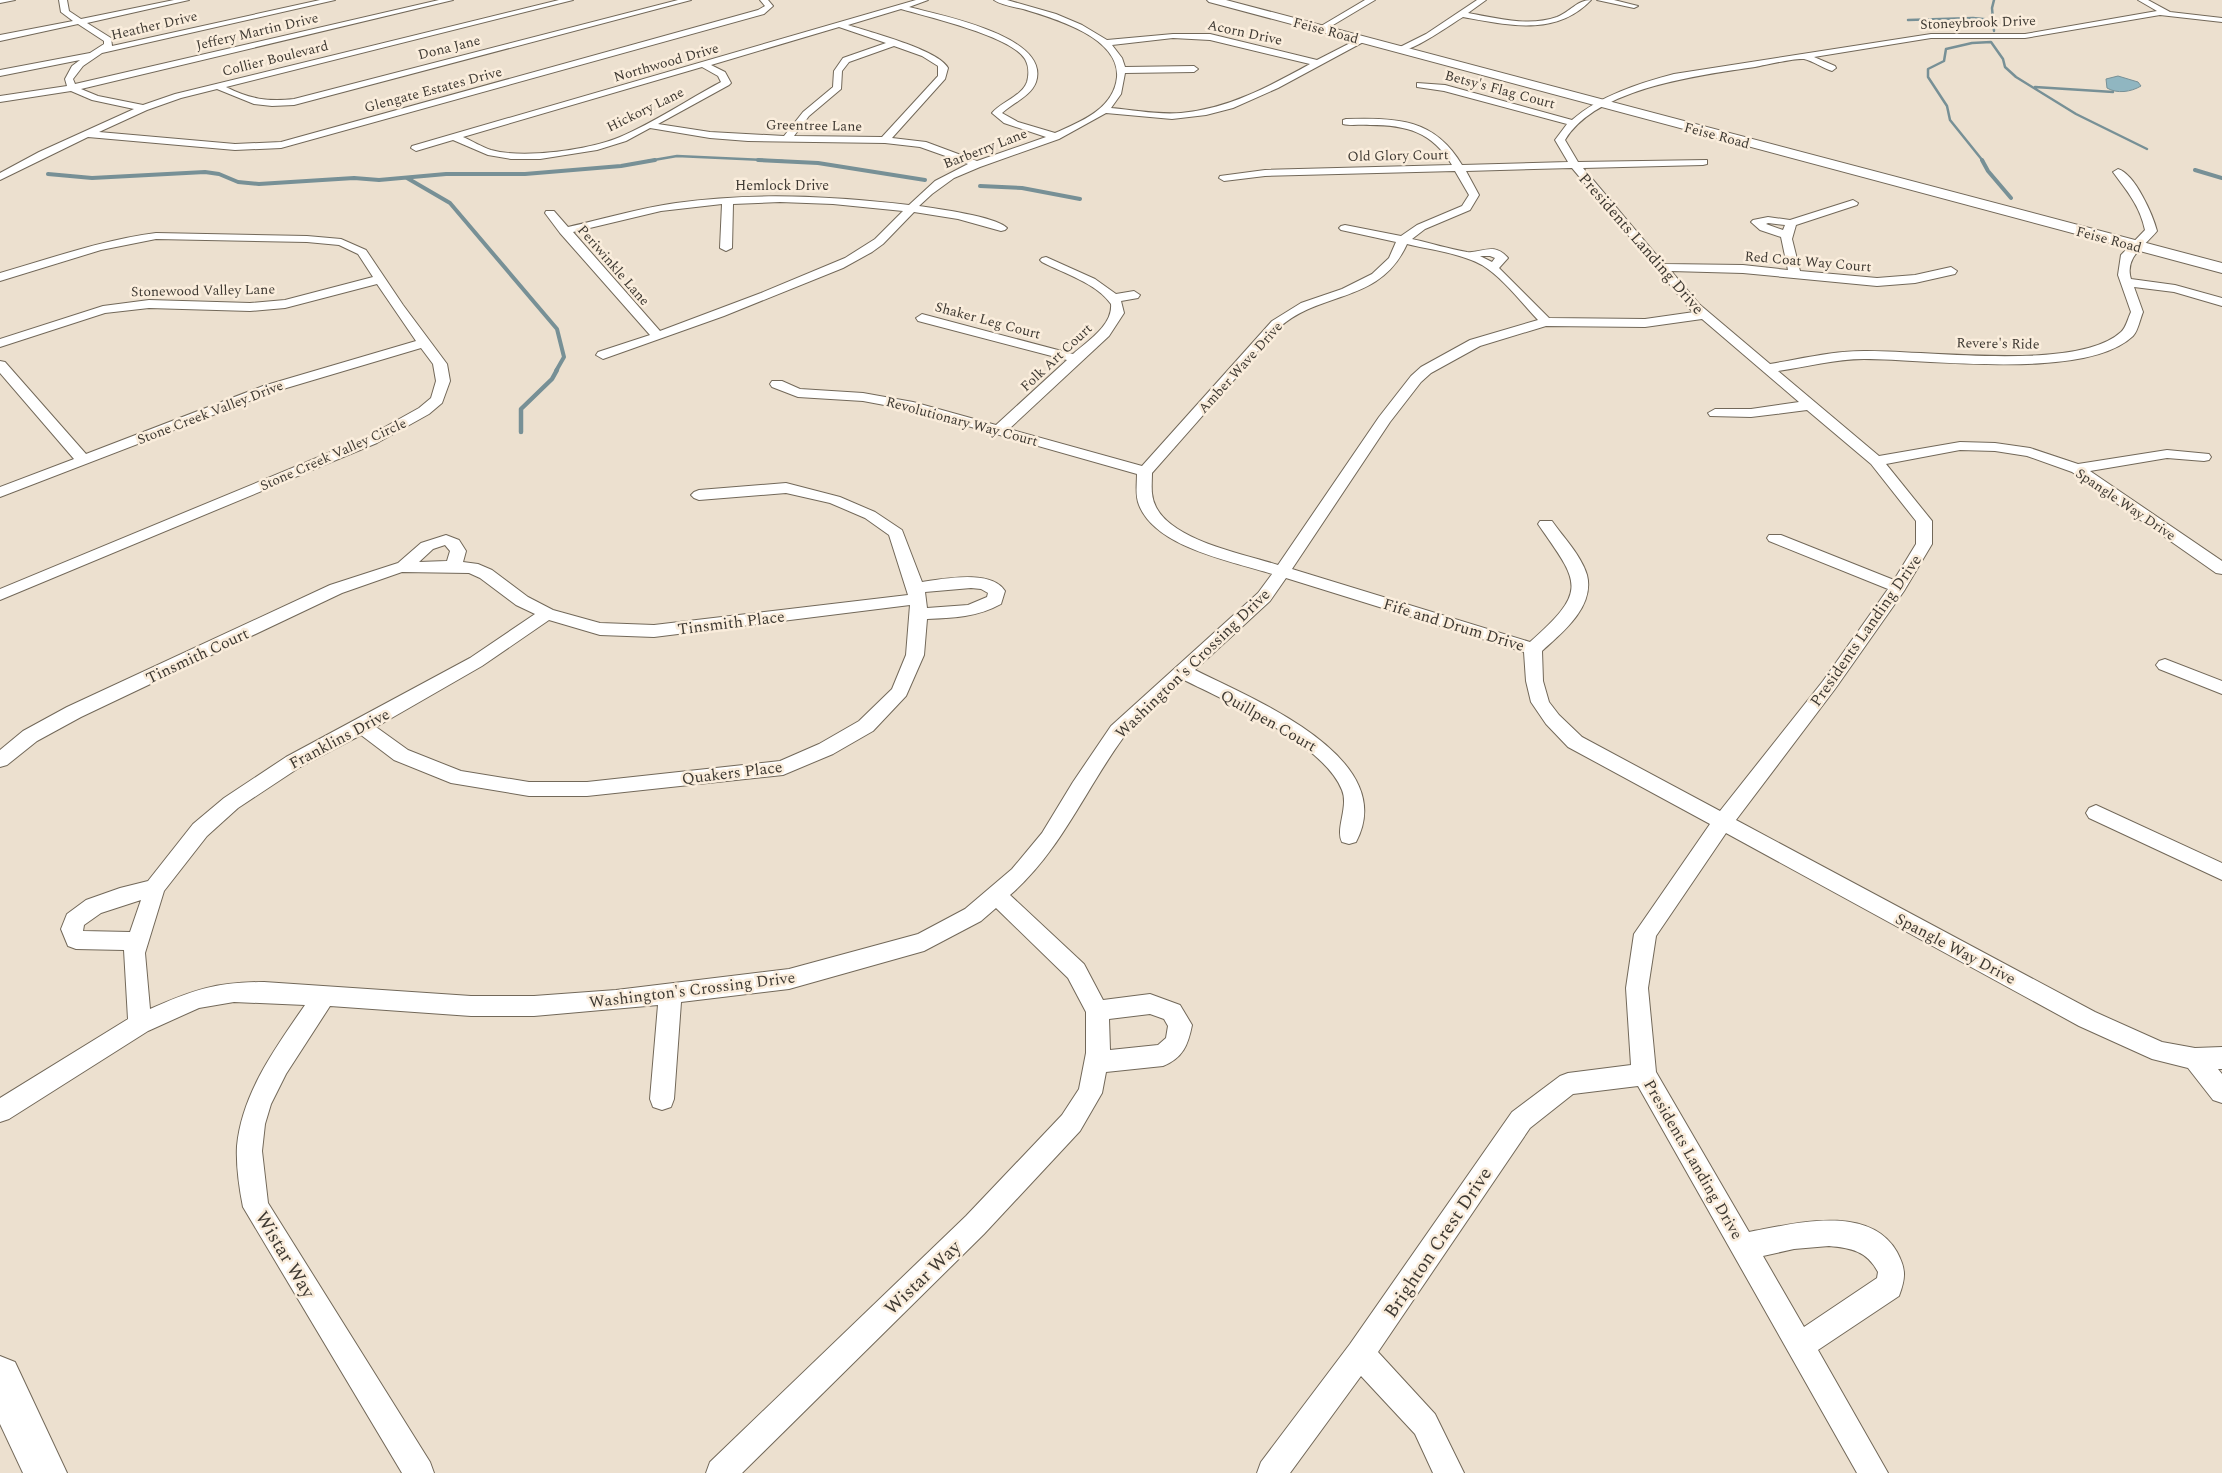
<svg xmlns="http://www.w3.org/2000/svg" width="2222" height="1473" font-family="Spectral,serif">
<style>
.water{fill:#90b6c1;stroke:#779096}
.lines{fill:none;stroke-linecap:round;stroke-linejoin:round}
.stream-far2{stroke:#779096;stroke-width:2.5}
.stream-far1{stroke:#779096;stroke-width:4}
.stream{stroke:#779096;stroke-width:4.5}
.street-casing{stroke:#726859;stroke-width:2}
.secondary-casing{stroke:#726859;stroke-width:2}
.primary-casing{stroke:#726859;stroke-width:2}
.street{fill:#fff;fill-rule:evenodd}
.secondary{fill:#fff;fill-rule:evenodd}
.primary{fill:#fff;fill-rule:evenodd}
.labels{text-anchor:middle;stroke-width:5;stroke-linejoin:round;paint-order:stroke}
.far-street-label{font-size:14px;fill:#3e3932;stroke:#faeddc}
.street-label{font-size:16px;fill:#3e3932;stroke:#faeddc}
.near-street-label{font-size:19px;fill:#3e3932;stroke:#faeddc}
</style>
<rect width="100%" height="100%" fill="#ece0cf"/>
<path class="water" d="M2118,76L2138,82L2141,86C2131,92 2117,94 2107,88L2106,79Z"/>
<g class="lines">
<path class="stream-far2" d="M1994,0L1992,8L1994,31
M1908,20L1973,18L1993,20
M2035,87L2113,92
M648,161L677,156L783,161
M1983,161L1950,120L1947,106L1928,77V69L1944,61L1946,49L1972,43L1991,42L2003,59L2005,67L2016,77L2076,114L2147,149"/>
<path class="stream-far1" d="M758,160L818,163L925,180
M1982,160L1988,171L2011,198
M2195,170L2222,178
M48,174L92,178L205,172L219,174L238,182L259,184L354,178L379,180L446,174H525L621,166L655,160
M407,178L450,203L557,329L564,357L556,371
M980,186L1022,188L1080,199"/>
<path class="stream" d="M521,432V409L552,379L557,370"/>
<defs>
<path id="street" d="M0,0H15L0,3Z
M59,0H67L69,11L81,19L174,0H189L87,23L111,38L112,46L320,0H335L102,53L83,66L73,79L75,84L439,0H453L81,89L98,96L143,105L175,94L559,0H573L226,87C249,99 268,102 294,99L678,0H691L294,105L272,106L254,104L217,89L181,98L147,110L99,132L235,144L281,142L758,10L765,6L760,0H768L773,6L764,14L281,148L235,150L88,137L0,180V173L39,152L134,109L92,100L71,91L0,102V96L67,86L65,79L72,66L80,60L0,76V70L90,53L104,44V41L78,24L0,41V35L73,21L61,12Z
M916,0H928L909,7C939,15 1051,36 1036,82C1031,96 1013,103 1002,113L1018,122L1055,133C1080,122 1114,109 1117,77C1120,37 1053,18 1023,9C1014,7 1001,5 994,0H1007L1056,14L1082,25L1107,40L1173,34H1210L1317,60L1360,38L1367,40L1278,88L1233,108L1206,115L1172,119L1106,113L1059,139L980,167L954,178L932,194L919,206C937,209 995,216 1007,228L1005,230L1001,231L958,219L914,212L883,244L872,252L843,268L724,316L603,359L596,355L598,352L650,335L560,233L545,213L546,211H554L568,227C604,219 639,208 676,203C754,192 831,196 909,205L935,181L968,164L920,147L885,143L748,141L710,138L650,128L626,141L597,150L540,159H511L488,155L453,140L416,151L411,148L412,146ZM901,9C928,17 1011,36 1025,59C1029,66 1029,75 1027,82C1022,96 1001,102 992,113L1004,123L1046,137L977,161L926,142L892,138L945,79L948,68C939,50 870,32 848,25ZM839,27L886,43L843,58L834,71L833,87L803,112L784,136L710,132L658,124L729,85L731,83L725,72L711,65ZM1173,38L1210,40L1310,64C1270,86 1228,109 1181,113C1158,115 1134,110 1111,108L1121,94L1125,73L1194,72L1198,69L1194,66L1125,67L1122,58L1112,45ZM894,46L922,56L938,66V76L882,137L794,136L809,116L841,89L842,71L849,62ZM702,67L718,76L721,82C689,99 653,123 620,137C589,150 524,159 491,150C482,147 472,141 463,137ZM780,202L833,204L903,211L875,239L845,258L761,293L660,331L573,232L661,211L722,204L720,248L726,251L732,248L733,204Z
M1365,0H1375L1323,31L1316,29Z
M1477,0H1486L1468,13C1496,18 1529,27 1557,17C1570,12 1577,0 1591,0C1556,37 1507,25 1463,17C1451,24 1405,58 1394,50L1426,34Z
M1597,0H1614L1638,6L1634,8Z
M2138,0H2148L2170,12L2222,18V22L2160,15L2025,38H1931L1814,57L1835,66L1836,68L1832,71C1823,68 1813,61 1804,59C1794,58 1766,65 1755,67C1700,75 1596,88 1565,140L1578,162L1707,160V164L1703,165L1583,168L1664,264L1743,265L1788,270L1781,237L1760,230L1751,222L1753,220L1768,217L1790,220L1853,200L1858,203L1857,205L1796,225L1792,239L1800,271L1877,278L1915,275L1951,267L1957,271L1955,274L1915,283L1877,286L1743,273L1671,271L1699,304L1770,364C1800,359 1833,351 1864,351C1924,350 2078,372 2121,332C2126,328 2128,318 2131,312L2118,275L2121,255L2145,230C2140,206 2127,191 2113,172L2118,169C2135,174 2153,215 2157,231C2145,246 2124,257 2131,279L2175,285L2222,298V306L2174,292L2134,287L2143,312C2140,319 2138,331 2133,336C2086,381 1929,359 1864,359C1836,359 1806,367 1778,371L1879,456L1960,442L1995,443L2030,448L2078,464L2167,450L2209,454L2211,457L2209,460L2204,461L2167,458L2090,471L2222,561V574L2216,573L2072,472L2027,456L1995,451L1960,450L1886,464L1932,521V544L1904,591L1835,689L1736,820L2095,1012L2162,1042L2195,1048L2222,1047V1069H2218L2222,1074V1103L2213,1100L2188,1068L2152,1059L2079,1026L1726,833L1656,936L1648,988L1656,1072L1749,1232C1793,1224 1869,1203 1897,1252C1906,1269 1906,1277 1899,1296L1818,1350L1888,1473H1857L1638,1086L1573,1094L1530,1128L1378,1352L1435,1414L1464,1473H1433L1415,1434L1361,1376L1290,1473H1257L1261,1462L1350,1344L1512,1112L1560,1076L1568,1073L1631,1065L1626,988L1634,934L1710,824L1568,747L1546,724L1531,702L1526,681L1524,652L1286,578L1270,601L1195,670C1250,698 1401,757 1356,842L1349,844L1342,842C1335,829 1349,807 1342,790C1323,743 1228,702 1184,680C1167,696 1136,720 1123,738C1085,790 1060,852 1010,895L1084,964L1103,1000L1150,994L1180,1005L1192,1025C1188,1045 1183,1058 1163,1066L1106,1072L1102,1093L1080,1131L984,1234L742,1473H706L710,1462L966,1216L1062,1115L1079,1089L1086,1053V1012L1068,978L996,908L981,921L924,951L789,989L681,1002L674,1099L671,1107L662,1110L653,1107L650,1099L658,1005L534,1016H471L330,1006L286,1074L271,1104L265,1124L262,1151L268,1203L430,1462L434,1473H402L243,1207C239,1187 236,1166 237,1146C242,1093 276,1047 305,1005L234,1002L199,1008L148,1031L9,1119L0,1122V1098L128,1019L124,950L76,949L68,946L61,929L67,914L86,900L120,888L148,881L193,824L224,798L286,757L470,658L535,614L516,605L480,578L469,573L402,572L342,593L81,717L37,741L7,765L0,767V750L23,731L67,707L330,585L398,563L421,543L446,535L459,540L466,551L463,562L478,564L492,570L528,597L553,610L600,623L654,625L908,595L889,535L865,518L830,503L786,493L699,500L694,498L691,495L694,492L699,490L786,483L840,497L875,512L902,530L922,582C944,579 991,569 1005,591L1001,604C978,617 953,618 927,619L924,655L906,696L873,731L833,754L783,775L587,796H529L451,783L394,760L361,735L300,767L238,808L207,836L164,891L145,953L150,1009C193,990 216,982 264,982L471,996H534L616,990L789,969L918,934L965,909L1012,869L1042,833L1073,782L1111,726L1258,593L1272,574C1232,561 1156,548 1139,505C1135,495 1137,485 1137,474L911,410L863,401L798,397L772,387L770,384L772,381H782L800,389L863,393L913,402L996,425L1067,360L918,321L916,318L922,314L1073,354C1088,341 1113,325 1111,304C1096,283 1065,274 1042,262L1040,260L1042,258L1046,257L1095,279L1116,294L1134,291L1140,295L1138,298L1121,301L1124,313L1109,336L1009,429L1142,466L1272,321L1301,303L1342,289L1372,274L1389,258L1396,242L1341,230L1339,228L1341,226L1345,225L1401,236L1417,225L1462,206L1469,195L1455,171L1265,176L1224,181L1219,178L1220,176L1265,170L1452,165C1432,132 1407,125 1370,125C1361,124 1351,126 1343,124V120L1346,119C1397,118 1434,118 1462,165L1568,162L1555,140L1567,124L1444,91L1417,87V83L1445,85L1572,120C1599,96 1640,83 1674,74L1931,34H2025L2157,11ZM1572,168L1691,310L1694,312L1645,319L1549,318L1499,268L1508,258C1493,241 1481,254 1467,252C1449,249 1430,243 1412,239L1425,229L1470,210L1479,195L1466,171ZM1766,224L1768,223L1785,225L1783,230ZM1407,244C1431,250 1460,253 1482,265C1503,278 1521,302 1538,320L1470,340L1421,367L1411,376L1379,417L1278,565C1244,554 1173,541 1156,507C1150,496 1152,484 1152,473C1182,439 1211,406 1240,373C1253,358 1265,340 1280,327C1322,290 1380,304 1407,244ZM1480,256H1490L1495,258L1492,262ZM1702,319L1799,402L1751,409H1715L1708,413L1710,416L1751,417L1807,410L1871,464L1916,521V544L1894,580L1781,535H1769L1767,538L1769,541L1888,589L1823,681L1720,811L1582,737L1559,715L1549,702L1543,681L1542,651C1562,633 1595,607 1587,575C1581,555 1563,537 1552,521H1540L1538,524C1579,583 1589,590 1530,642L1292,569L1390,422L1421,382L1431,373L1480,346L1546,326L1645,327ZM445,545L450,551L447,561L419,562L433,549ZM971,588L981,589L988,593L987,597L968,605L927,608L925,592ZM910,605L906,655L892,689L859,721L819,744L780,761L587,782H529L461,771L408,750L376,727L482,666L549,620L600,635L654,637ZM141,900L130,932L83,931L84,925L101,913ZM1150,1014L1164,1019L1168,1026L1166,1038L1158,1045L1110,1050L1109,1019ZM1829,1246C1851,1248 1867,1251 1878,1272L1877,1278L1804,1327L1763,1256L1794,1249Z
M156,233L307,236L341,239L366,250L403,305L447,364L450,381L442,403L429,414L377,443L0,600V589L367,437L419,408L431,398L436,381L433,364L421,348L273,392L0,497V487L74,459L0,373V361L5,362L86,454L263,386L416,341L377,284L285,308L250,311L149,308L105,313L0,347V339L103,306L149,300L250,303L285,300L373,277L358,254L339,245L307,242L156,239L101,250L0,281V273C52,258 102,240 156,233Z
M2165,659L2222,681V694L2159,669L2156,665L2159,661Z
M2096,805L2222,863V880L2089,818L2086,813L2089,808Z"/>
<path id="secondary" d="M1207,0H1226L2222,263V273L1209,2Z"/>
<path id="primary" d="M0,1356L15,1362L67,1473H23L0,1424Z"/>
</defs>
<use href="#street" class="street-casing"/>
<use href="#secondary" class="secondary-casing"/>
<use href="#primary" class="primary-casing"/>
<use href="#street" class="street"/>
<use href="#secondary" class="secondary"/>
<use href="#primary" class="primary"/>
</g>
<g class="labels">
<g class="far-street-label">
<text transform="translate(1978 22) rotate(-2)" y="5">Stoneybrook Drive</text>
<text transform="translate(154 25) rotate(-13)" y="5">Heather Drive</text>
<text transform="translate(1326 30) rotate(15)" y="5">Feise Road</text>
<text transform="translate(257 31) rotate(-13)" y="5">Jeffery Martin Drive</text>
<text transform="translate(1245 32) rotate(12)" y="5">Acorn Drive</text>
<text transform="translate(449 47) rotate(-14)" y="5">Dona Jane</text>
<text transform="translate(275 58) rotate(-14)" y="5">Collier Boulevard</text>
<text transform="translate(666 62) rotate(-16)" y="5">Northwood Drive</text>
<text transform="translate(433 89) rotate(-15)" y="5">Glengate Estates Drive</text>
<text transform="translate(1500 89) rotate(15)" y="5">Betsy's Flag Court</text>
<text transform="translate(645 109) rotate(-26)" y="5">Hickory Lane</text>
<text transform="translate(814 125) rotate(1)" y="5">Greentree Lane</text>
<text transform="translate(1717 135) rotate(15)" y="5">Feise Road</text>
<text transform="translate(985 148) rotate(-21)" y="5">Barberry Lane</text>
<text transform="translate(1398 155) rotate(-1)" y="5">Old Glory Court</text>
<text x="782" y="190">Hemlock Drive</text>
<text transform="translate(2109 239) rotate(15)" y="5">Feise Road</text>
<text transform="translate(1808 261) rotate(5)" y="5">Red Coat Way Court</text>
<text transform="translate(614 265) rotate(49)" y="5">Periwinkle Lane</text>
<text transform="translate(203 290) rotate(-1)" y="5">Stonewood Valley Lane</text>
<text transform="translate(988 320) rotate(15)" y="5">Shaker Leg Court</text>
<text transform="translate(1998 343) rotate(1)" y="5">Revere's Ride</text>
<text transform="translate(1056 357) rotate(-43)" y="5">Folk Art Court</text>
<text transform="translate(1240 367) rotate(-48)" y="5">Amber Wave Drive</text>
<text transform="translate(210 412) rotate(-21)" y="5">Stone Creek Valley Drive</text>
<text transform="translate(962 421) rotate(15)" y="5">Revolutionary Way Court</text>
<text transform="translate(333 454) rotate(-24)" y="5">Stone Creek Valley Circle</text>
<text transform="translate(2126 504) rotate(34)" y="5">Spangle Way Drive</text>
</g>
<g class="street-label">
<text transform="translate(1642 243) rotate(49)" y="6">Presidents Landing Drive</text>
<text transform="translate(731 622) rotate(-7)" y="6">Tinsmith Place</text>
<text transform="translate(1454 624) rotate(17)" y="6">Fife and Drum Drive</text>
<text transform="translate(1865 630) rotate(-55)" y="6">Presidents Landing Drive</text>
<text transform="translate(197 655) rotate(-25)" y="6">Tinsmith Court</text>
<text transform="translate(1192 663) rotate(-44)" y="6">Washington's Crossing Drive</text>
<text transform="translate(1269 720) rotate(30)" y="6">Quillpen Court</text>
<text transform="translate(339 738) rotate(-28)" y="6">Franklins Drive</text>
<text transform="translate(732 772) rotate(-7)" y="6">Quakers Place</text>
<text transform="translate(1956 948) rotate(28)" y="6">Spangle Way Drive</text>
<text transform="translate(692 989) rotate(-7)" y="6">Washington's Crossing Drive</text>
<text transform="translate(1694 1159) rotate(60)" y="6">Presidents Landing Drive</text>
</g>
<g class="near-street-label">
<text transform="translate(1437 1242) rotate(-56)" y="7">Brighton Crest Drive</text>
<text transform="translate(286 1254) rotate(59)" y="7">Wistar Way</text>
<text transform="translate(922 1277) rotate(-44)" y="7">Wistar Way</text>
</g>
</g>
</svg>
